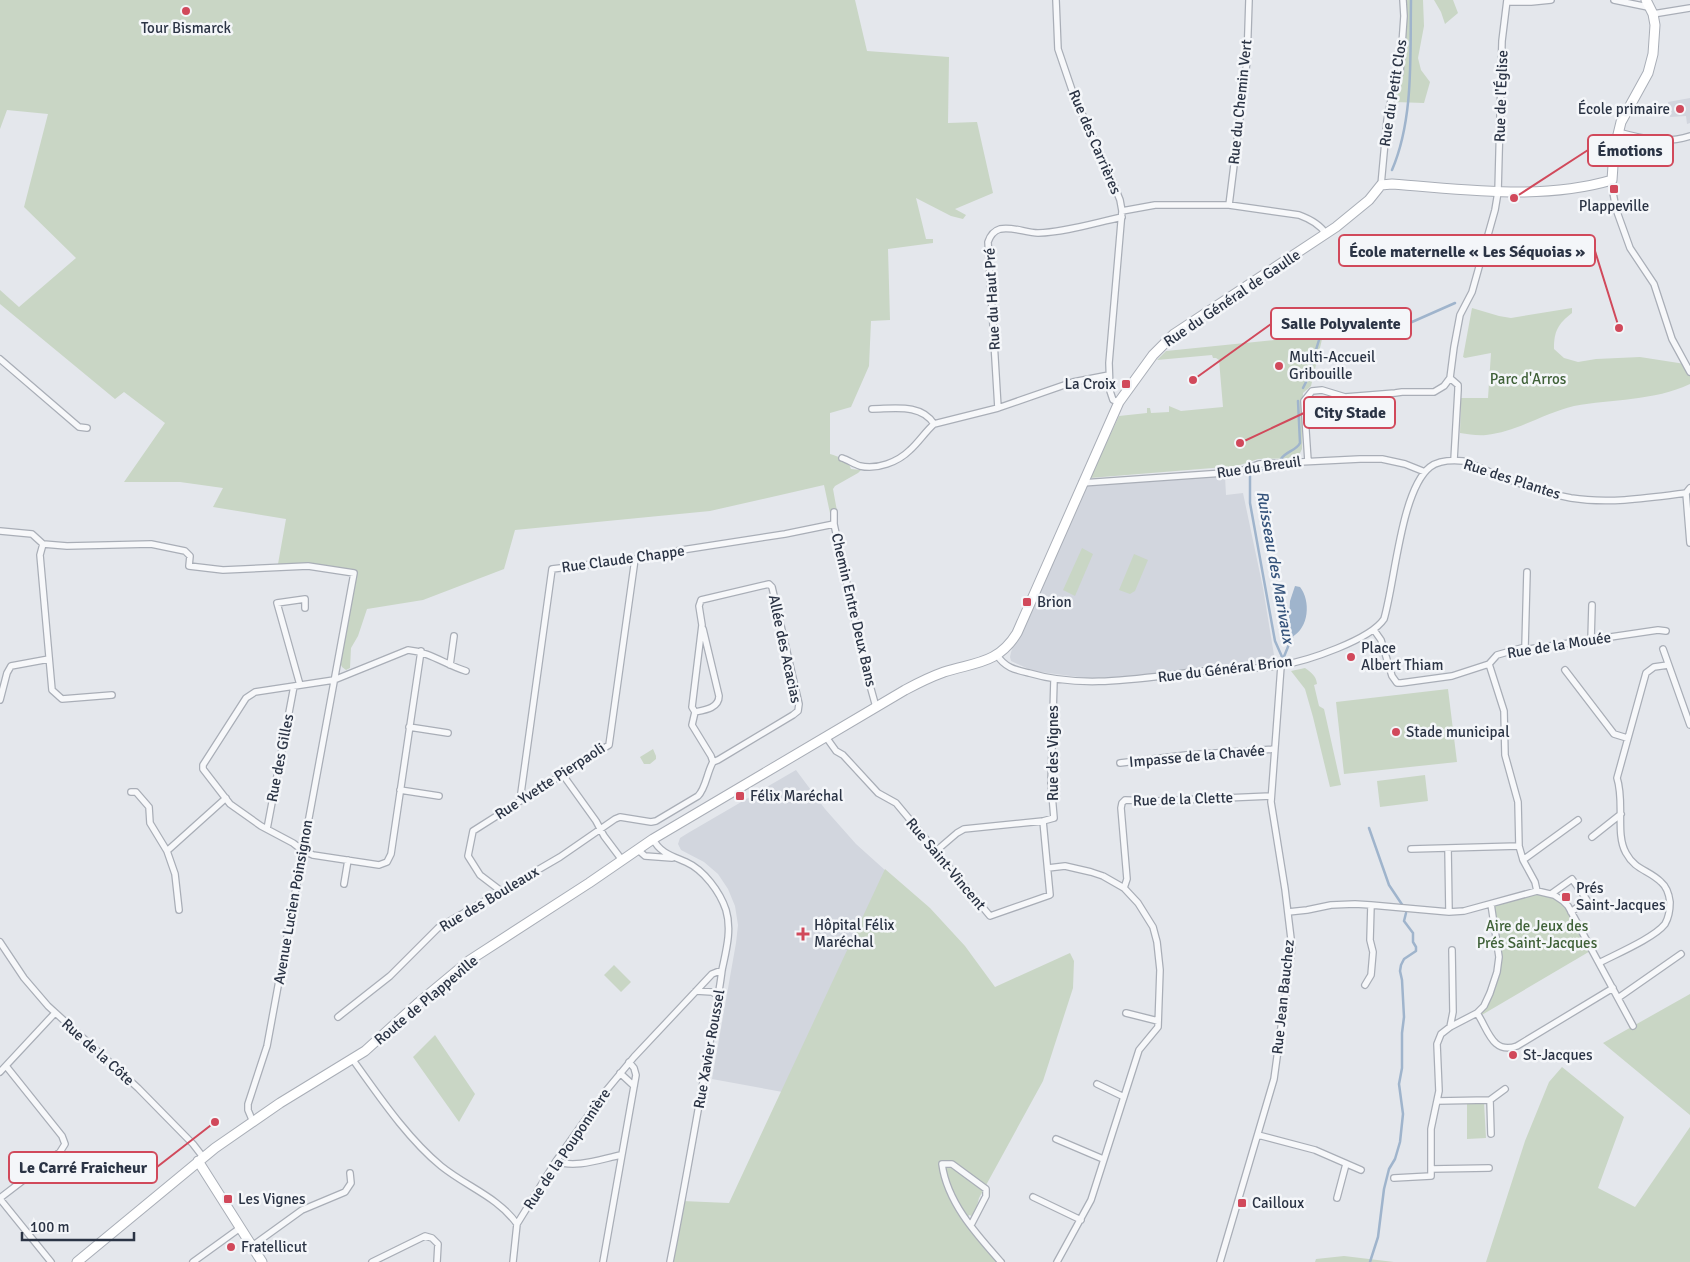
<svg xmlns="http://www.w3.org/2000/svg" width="1690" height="1262" font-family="Signika,sans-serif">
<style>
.built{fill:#d2d6de}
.green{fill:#c9d6c5}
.water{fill:#9fb4cc}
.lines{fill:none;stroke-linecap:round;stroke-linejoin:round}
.stream{stroke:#9fb4cc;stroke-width:2.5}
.street-casing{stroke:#a9aeb7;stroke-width:8}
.secondary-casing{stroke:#a9aeb7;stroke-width:11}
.street{stroke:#f7f8fa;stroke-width:5.5}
.secondary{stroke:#fff;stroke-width:9}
.poi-dot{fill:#d1495b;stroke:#f4f6f9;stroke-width:2}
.labels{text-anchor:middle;stroke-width:5;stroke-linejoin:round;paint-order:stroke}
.poi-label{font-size:15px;fill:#2b3445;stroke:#f4f6f9;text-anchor:start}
.street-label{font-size:15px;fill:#2b3445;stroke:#f4f6f9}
.park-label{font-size:15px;fill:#3f6138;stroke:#f4f6f9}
.water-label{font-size:16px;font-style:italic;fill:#34527a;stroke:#f4f6f9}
.leader{fill:none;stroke:#d1495b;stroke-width:2}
.callout-dot{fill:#d1495b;stroke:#f4f6f9;stroke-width:2}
.callout{fill:#f4f6f9;stroke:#d1495b;stroke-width:2}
.callout-label{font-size:16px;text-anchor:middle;font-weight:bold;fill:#2b3445}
</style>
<rect width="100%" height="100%" fill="#e4e7ec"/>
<path class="built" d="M1690,98V123L1687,124L1686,116L1670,117L1668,102Z
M1225,476L1226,495L1243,493L1263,588L1275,661L1205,666L1138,676L1086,678L1033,671L1011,661L1010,657L1011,652L1084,486Z
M796,770L825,809L856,844L896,880L788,1093L712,1079L736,943L738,925L735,906L728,889L718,874L704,862L681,850L678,844L680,838L688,833Z"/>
<path class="green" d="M0,0H855L867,51L949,57L948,123L977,122L993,193L955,209L966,215L963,219L951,216L916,198L926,239H933V243L888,249L890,320L871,321L869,366L851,407L830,413V454C839,457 848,459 851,469L861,470L858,473L835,486L833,489L837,511L830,513L824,485L710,511L515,530L504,569L423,600L367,609L358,636L351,648L350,668L346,670L342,667L338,659L354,573L297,564H278L286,519L213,507L223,488L180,482H124L165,423L124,392L115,399L0,304V290L19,307L76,258L24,207L48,114L7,110L0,129Z
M1405,0H1423L1424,26L1418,58L1421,70L1430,82L1424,103L1395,102L1403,78L1407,18Z
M1434,0H1453L1458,13L1445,24L1441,12Z
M1472,308L1499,316L1511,318L1572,308V313C1558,324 1554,331 1554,349L1564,358L1578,362L1596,359L1640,357L1685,364L1690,372V384C1654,401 1612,399 1574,406C1544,413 1517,432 1486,435C1478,436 1468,434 1460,433L1461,398H1488L1491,353L1465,358L1463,357Z
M1323,335L1311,386L1303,393L1302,449L1299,455L1295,458L1258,459L1237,466L1090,478L1119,416L1147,413V408H1150L1151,413L1169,412V406L1181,411L1223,407L1219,360L1216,358H1213L1212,355L1157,360L1166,351Z
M1082,548L1093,554L1075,596L1063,590Z
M1134,554L1148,560L1135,591L1130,594L1119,590Z
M1305,668C1312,673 1316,676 1317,684L1314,685L1319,706L1324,709L1341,785L1330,787L1313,717L1305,689L1291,671Z
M1448,689L1457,762L1344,774L1336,702Z
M653,749L656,756V759L650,764H644L640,757Z
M1425,775L1428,801L1380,807L1377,781Z
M885,869L930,908L965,946L995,987L1070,953L1074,961L1073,988L1043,1081L979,1198L977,1206L972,1216L969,1215L966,1221L1002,1262H670L682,1201L729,1203Z
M1537,891L1563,901L1592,950L1480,1016L1477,1013L1484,1006L1499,957L1491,904Z
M614,965L631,982L621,992L604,975Z
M1690,994V1115L1603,1043Z
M435,1035L475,1094L459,1122L413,1057Z
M1562,1067L1624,1117L1598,1188L1635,1207L1690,1127V1262H1486L1525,1141L1549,1082Z
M1467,1103H1484L1486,1138L1467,1139Z
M1344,1256L1394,1262H1315L1316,1259Z"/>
<path class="water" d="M1295,586L1300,587C1311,601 1309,628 1292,637L1288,633L1286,626L1289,619L1290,601Z"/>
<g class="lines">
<path class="stream" d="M1392,170C1414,119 1410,55 1411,0
M1321,332L1374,337L1387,333L1455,303
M1303,388L1306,382L1319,340
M1281,459C1286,451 1296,451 1300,443L1298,401
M1275,469L1255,471L1250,475V503L1275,641L1283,659
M1286,662L1283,659L1292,637
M1369,828L1389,885L1403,906
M1370,1262L1378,1237L1384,1189L1389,1169L1395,1159L1400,1142L1403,1114L1399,1084L1402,1068V1033L1404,1017L1402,980L1400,971L1401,965L1404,959L1416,951V947L1413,942V933L1404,921L1406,913"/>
<defs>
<path id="street" d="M1056,0L1058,49L1074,96L1112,180L1120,200L1122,211L1109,363L1110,391L1113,400L1119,402
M1614,0L1648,7
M1508,2H1531L1551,0
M1653,14L1690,8
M1618,132C1643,139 1665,144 1690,136
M1612,180V187L1616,209L1630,248L1654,284L1672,339L1690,372
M1381,185L1387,120L1392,95L1400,73L1404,16L1403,0
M1229,205L1247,61L1249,0
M1122,211L1155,205H1229L1299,215C1310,219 1320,224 1326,234
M0,359L79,427L87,428
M1450,378L1458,385V390L1454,460
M998,408L988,242C990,236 993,231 1000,229C1012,226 1026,233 1038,233C1066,232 1094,223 1122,217
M872,409C893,409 921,403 934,424
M842,458C848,460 854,464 860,466C877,470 898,462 910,450C919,442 925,432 934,424L998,408L1073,382L1109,375
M1308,461L1304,401L1312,391L1322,390L1345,397L1395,393L1402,392H1434L1444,386L1450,378L1454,347L1460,315L1472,292L1495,210L1498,192L1502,41L1507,0
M1082,483L1238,472L1259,464L1360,459H1382L1405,464L1425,472
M1686,493L1690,543
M834,512V524L866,671L876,707
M0,531L32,534L43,544L67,546L151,544L185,551L190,556L189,566L223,570L308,566L354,573L267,1046L248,1104V1110L253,1122
M43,544L40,555L52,690L62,699L112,695
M703,629L719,696C719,708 705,710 695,712L692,725L711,756L713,762
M1374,630L1381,640L1392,676L1397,683H1401L1452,676L1489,664L1497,655L1525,647L1529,649L1658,630L1666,631
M1591,640L1592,605
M1525,647L1527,572
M1663,649L1690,725
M421,651L391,854L387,862L379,865L313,855L302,850L293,843L261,826L230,804L203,769V765L246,698L255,692L334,680L408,650C430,652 446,665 466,671
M997,655C1005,668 1016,670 1029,673C1086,690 1144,677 1202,671C1229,669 1256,670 1282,665C1307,661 1370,640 1384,619C1395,582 1401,490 1430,467C1438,461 1452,460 1463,461C1498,475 1533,491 1571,498C1609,504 1648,498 1686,493L1690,488
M1489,664L1504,711L1505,755L1518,802L1519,846L1523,860L1535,882L1537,891
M450,665L454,636
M1565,670L1614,734L1627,738
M300,685L277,603L305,599V608
M0,700L7,673L11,666L49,659
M409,727L448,733
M826,737L836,751L843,755L878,793L896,803L990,916L1050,895L1043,821
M1120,763L1186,755L1274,749
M563,775L596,821L604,836L622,860
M400,790L439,796
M131,792H136L149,807L150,823L167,851L175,874L179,910
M522,799L521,793L552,569L635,559L682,550L785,534L834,524
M267,829L294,686
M1592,837L1621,814
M653,839C660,853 672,856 686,862C704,870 720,892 726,910C732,930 726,951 722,970C720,987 717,1003 714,1019C700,1100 686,1181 670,1262
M1448,848L1449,912
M637,849L645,856L672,858
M1411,849L1519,846
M167,851L226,798
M936,851L957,833L964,829L1043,821L1054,818L1051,783L1054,680
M1523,860L1578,820
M1048,868L1065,866L1091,872L1103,876L1124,888L1138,903L1153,927L1157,942L1160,970L1158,1027L1139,1050L1091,1200L1057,1262
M344,884L348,860
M1124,888L1127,879L1121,808L1122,803L1125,800L1157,801L1271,796
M501,891L480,875L468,856L473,831L609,745L635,559
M1551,894L1572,879L1587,900L1571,912
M1288,912L1307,910L1331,905L1355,904L1371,905L1449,912L1464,911L1537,891L1554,895L1563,901L1568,906L1633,1026
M0,942L24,978L48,1006L138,1088L193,1144L203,1157
M1599,963C1616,954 1654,938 1665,924C1669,917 1670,910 1670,902C1669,894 1667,887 1661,882C1649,870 1635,870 1626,853C1615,834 1625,802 1617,778L1646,673L1654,667L1668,665
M1365,985L1371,975L1373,952L1370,940L1371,905
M696,991L712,992L719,996
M1618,998L1681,954
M1126,1013L1158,1021
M1477,1013C1488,1029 1492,1055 1517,1046L1613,988
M338,1017L390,976L438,928L560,857L615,819L620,817L651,822L656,821L698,796C706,788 707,772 713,762L718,760L793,715L798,711L799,704L772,587L769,584L701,600L699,606L702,625L692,707L695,712
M1450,1027L1453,1012L1452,950
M353,1060C379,1096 407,1138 441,1166C467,1187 498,1197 517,1224L556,1161L605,1092L634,1057L712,974L722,970
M0,1072L54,1014
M620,1073L634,1086
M1097,1084L1124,1097
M1490,1100L1505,1089
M1437,1101L1490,1100L1491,1134
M1258,1135L1315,1150L1361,1170
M1056,1139L1103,1159
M556,1161C575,1169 601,1159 621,1155
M1431,1169V1129L1439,1091L1437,1044L1441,1034L1450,1027L1477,1013L1484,1006L1490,993L1497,972L1499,957L1491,904
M1394,1178L1431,1176V1169L1489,1168
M1033,1197L1081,1220
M0,1198L60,1152L65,1144L62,1136L6,1066
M1337,1198L1346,1164
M0,1199L51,1262
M971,1225L986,1196V1189L952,1164H942C947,1202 976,1234 1001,1262
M252,1246L302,1210L345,1192L351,1183L350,1173
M193,1262L240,1228
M372,1262L425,1236L432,1238L438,1244L437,1262
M513,1262L517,1224
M603,1262L636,1075L634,1068L629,1062
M1220,1262L1274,1079L1292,947L1285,889L1271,802L1281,666"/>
<path id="secondary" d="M198,1161L262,1262
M77,1262L215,1148L280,1103L365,1051L417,1004L470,960L589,883L653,839L905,690C918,683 930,677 944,672C975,662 998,664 1017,633L1119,402L1153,355L1174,334L1336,227L1369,200L1381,185L1392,184C1464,189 1541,201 1612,180L1614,151L1621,122L1648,73L1653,54L1655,25L1653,14L1646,0"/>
</defs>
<use href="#street" class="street-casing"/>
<use href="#secondary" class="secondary-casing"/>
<use href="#street" class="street"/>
<use href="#secondary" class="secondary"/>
</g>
<g class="poi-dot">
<circle cx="186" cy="11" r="5"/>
<circle cx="1680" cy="109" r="5"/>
<rect x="1609" y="184" width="10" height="10" rx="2.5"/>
<circle cx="1279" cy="366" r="5"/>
<rect x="1121" y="379" width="10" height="10" rx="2.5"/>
<rect x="1022" y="597" width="10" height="10" rx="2.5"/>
<circle cx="1351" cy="657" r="5"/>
<circle cx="1396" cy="732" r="5"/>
<rect x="735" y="791" width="10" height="10" rx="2.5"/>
<rect x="1561" y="892" width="10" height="10" rx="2.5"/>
<path d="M800.5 926.5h5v5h5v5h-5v5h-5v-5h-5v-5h5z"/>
<circle cx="1513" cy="1055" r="5"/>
<rect x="223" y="1194" width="10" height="10" rx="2.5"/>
<rect x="1237" y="1198" width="10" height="10" rx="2.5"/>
<circle cx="231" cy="1247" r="5"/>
</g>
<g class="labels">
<g class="poi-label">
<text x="186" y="33" text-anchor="middle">Tour Bismarck</text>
<text x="1670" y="114" text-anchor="end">École primaire</text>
<text x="1614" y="211" text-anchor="middle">Plappeville</text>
<text x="1289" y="362">Multi-Accueil<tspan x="1289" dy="17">Gribouille</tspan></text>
<text x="1116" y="389" text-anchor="end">La Croix</text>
<text x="1037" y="607">Brion</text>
<text x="1361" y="653">Place<tspan x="1361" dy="17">Albert Thiam</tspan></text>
<text x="1406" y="737">Stade municipal</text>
<text x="750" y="801">Félix Maréchal</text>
<text x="1576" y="893">Prés<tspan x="1576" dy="17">Saint-Jacques</tspan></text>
<text x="814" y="930">Hôpital Félix<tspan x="814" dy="17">Maréchal</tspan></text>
<text x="1523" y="1060">St-Jacques</text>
<text x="238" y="1204">Les Vignes</text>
<text x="1252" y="1208">Cailloux</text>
<text x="241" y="1252">Fratellicut</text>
</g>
<g class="street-label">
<text transform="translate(1393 93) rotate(-81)" y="5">Rue du Petit Clos</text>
<text transform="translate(1501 96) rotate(-88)" y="5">Rue de l'Église</text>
<text transform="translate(1240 102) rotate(-84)" y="5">Rue du Chemin Vert</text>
<text transform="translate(1095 142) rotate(67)" y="5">Rue des Carrières</text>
<text transform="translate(1232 298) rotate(-34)" y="5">Rue du Général de Gaulle</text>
<text transform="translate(992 299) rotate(-93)" y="5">Rue du Haut Pré</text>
<text transform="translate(1259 467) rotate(-8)" y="5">Rue du Breuil</text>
<text transform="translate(1512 479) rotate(18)" y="5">Rue des Plantes</text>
<text transform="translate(623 559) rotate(-8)" y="5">Rue Claude Chappe</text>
<text transform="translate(854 610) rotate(77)" y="5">Chemin Entre Deux Bans</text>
<text transform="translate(1559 645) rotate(-9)" y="5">Rue de la Mouée</text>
<text transform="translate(785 649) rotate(78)" y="5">Allée des Acacias</text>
<text transform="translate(1225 669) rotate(-7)" y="5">Rue du Général Brion</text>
<text transform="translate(1053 753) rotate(-90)" y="5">Rue des Vignes</text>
<text transform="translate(1197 756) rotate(-5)" y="5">Impasse de la Chavée</text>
<text transform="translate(280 758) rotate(-79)" y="5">Rue des Gilles</text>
<text transform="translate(550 781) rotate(-33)" y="5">Rue Yvette Pierpaoli</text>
<text transform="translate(1183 799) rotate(-2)" y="5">Rue de la Clette</text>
<text transform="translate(946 864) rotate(50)" y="5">Rue Saint-Vincent</text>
<text transform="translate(489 899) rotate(-31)" y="5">Rue des Bouleaux</text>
<text transform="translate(293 902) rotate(-80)" y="5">Avenue Lucien Poinsignon</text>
<text transform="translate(1283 997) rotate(-84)" y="5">Rue Jean Bauchez</text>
<text transform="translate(426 1000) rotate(-40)" y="5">Route de Plappeville</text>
<text transform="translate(709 1049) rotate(-80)" y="5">Rue Xavier Roussel</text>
<text transform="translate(98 1052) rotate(42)" y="5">Rue de la Côte</text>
<text transform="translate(567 1149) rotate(-56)" y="5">Rue de la Pouponnière</text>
</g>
<g class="park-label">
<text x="1528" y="384">Parc d'Arros</text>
<text x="1537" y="931">Aire de Jeux des<tspan x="1537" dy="17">Prés Saint-Jacques</tspan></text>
</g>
<g class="water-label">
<text transform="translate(1276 567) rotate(80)" y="6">Ruisseau des Marivaux</text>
</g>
</g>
<path class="leader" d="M1514 198L1588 150M1619 328L1595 251M1193 380L1271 324M1240 443L1304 413M215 1122L157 1167"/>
<g class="callout-dot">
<circle cx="1514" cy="198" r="5"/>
<circle cx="1619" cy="328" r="5"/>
<circle cx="1193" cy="380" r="5"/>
<circle cx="1240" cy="443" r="5"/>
<circle cx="215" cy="1122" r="5"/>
</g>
<g class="callout">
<rect x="1588" y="135" width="85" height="31" rx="5"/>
<rect x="1339" y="235" width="256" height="31" rx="5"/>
<rect x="1271" y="308" width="140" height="31" rx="5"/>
<rect x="1304" y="397" width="91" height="31" rx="5"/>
<rect x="9" y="1152" width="148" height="31" rx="5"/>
</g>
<g class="callout-label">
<text x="1630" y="156">Émotions</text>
<text x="1467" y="257">École maternelle « Les Séquoias »</text>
<text x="1341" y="329">Salle Polyvalente</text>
<text x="1350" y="418">City Stade</text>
<text x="83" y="1173">Le Carré Fraicheur</text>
</g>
<path d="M22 1232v8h112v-8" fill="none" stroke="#2b3445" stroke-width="2.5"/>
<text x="30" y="1232" font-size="15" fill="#2b3445" stroke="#f4f6f9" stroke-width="4" paint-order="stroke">100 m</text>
</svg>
